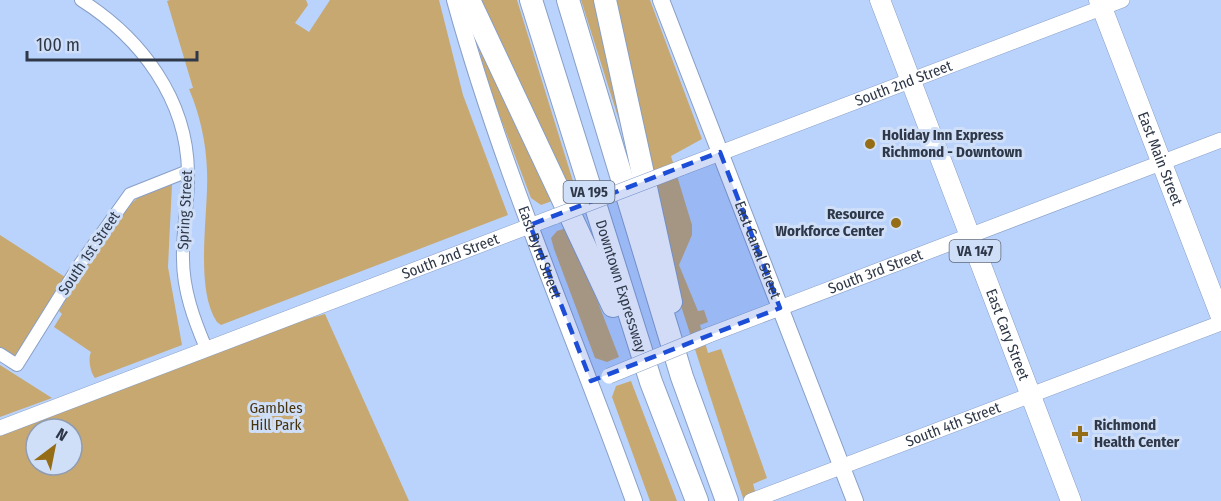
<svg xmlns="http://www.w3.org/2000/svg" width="1221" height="501" font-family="'Fira Sans Condensed',sans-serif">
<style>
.green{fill:#c7a870;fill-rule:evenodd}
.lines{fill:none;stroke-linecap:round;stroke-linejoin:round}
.minor-casing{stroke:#889fc6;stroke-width:14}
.tertiary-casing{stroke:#889fc6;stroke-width:16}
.secondary-casing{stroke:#889fc6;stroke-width:18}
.primary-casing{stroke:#889fc6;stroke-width:21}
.motorway-casing{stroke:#889fc6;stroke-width:24}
.minor{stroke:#fff;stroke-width:12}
.tertiary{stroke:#fff;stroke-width:15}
.secondary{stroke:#fff;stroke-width:16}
.primary{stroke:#fff;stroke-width:20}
.motorway{stroke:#fff;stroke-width:22}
.tertiary-bridge-casing{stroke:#889fc6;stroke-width:16;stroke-linecap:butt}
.tertiary-bridge{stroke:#fff;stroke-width:15}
.marked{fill:#1d4ed8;fill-opacity:0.2;stroke:#1d4ed8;stroke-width:4.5;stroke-dasharray:12 8;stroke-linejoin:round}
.poi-dot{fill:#956d17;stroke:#d0dff8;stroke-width:2}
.labels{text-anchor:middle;stroke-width:6;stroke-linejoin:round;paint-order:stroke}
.shield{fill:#d0dff8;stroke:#5f6a7d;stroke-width:1.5}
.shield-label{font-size:14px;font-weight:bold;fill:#2f3848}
.street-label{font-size:15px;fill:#2f3848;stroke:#d0dff8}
.poi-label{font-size:15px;font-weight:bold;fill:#2f3848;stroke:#d0dff8;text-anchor:start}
.park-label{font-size:15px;fill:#47340f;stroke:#d0dff8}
</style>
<rect width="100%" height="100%" fill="#bad3fc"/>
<path class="green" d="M170,0H306L308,5L295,23L309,32L330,0H439L463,95L508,215L221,325L217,322C194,288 209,212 207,171C206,142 200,115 189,89L193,88L167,1Z
M477,0H517L597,259Z
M581,0H599L624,136Z
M613,0H650L702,139L671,156L692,225V235L679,265L698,311L704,310L708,322L700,325L708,353L721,349L767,478L753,484L758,501H744L682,309L668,237Z
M472,24L555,200L541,205L531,198L490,90Z
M172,184L168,267L182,345L95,378C90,372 88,358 91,352L54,327L62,314L59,311C76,283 114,211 141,196C150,191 162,188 172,184Z
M569,227L619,357L607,362L595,358L554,249L551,238L557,231Z
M0,235L65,277L15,356L0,347Z
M325,314L409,501H0V428L206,348ZM36,429H72V465H36Z
M0,365L52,398L0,417Z
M631,381L677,501H650L612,397L616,386Z"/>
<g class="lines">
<defs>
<path id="minor" d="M81,0C141,38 187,99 188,172C189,201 182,230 183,259C183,290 194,320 206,348
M0,354L17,365L80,264L130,194L188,171"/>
<g id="tertiary">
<path id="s1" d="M681,168L1122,0"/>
<path id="s2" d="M709,335L1221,140"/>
<path id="s3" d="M0,428L556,216"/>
<path id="s4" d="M751,501L1221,323"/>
</g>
<g id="secondary">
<path id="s5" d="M455,0C502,171 574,334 634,501"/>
<path id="s6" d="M661,0L855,501"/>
</g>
<g id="primary">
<path id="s7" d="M880,0L1071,501"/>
<path id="s8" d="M1099,0L1221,317"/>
</g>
<g id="motorway">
<path d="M469,0L613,306"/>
<path id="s9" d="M531,0L651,382L697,501"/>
<path d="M568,0L682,377L727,501"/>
<path d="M605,0L671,302"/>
</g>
</defs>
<use href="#minor" class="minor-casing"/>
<use href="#tertiary" class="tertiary-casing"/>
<use href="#secondary" class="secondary-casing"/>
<use href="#primary" class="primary-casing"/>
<use href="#motorway" class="motorway-casing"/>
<use href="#minor" class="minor"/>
<use href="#tertiary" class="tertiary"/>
<use href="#secondary" class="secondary"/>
<use href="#primary" class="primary"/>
<use href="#motorway" class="motorway"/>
<defs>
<path id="tertiary-bridge" d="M556,216L681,168
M609,376L709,335"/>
</defs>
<use href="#tertiary-bridge" class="tertiary-bridge-casing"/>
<use href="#tertiary-bridge" class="tertiary-bridge"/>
</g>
<path class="marked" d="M720,152L780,308L591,381L530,225Z"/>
<g class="poi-dot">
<circle cx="870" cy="144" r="6"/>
<circle cx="896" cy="223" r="6"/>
<path d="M1077 425h6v6h6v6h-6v6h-6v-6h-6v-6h6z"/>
</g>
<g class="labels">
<g class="shield">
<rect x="563.5" y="181" width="51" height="22" rx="4.5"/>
<rect x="949.5" y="240" width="51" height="22" rx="4.5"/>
</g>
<g class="shield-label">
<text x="589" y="197">VA 195</text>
<text x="975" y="256">VA 147</text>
</g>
<g class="street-label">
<text dy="5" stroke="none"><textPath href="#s1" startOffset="238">South 2nd Street</textPath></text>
<text dy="5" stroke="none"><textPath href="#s8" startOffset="170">East Main Street</textPath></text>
<text transform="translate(185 210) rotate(-87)" y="5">Spring Street</text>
<text dy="5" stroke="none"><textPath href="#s6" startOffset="268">East Canal Street</textPath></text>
<text dy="5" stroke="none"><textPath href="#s5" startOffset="266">East Byrd Street</textPath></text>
<text transform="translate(89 253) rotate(-56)" y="5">South 1st Street</text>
<text dy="5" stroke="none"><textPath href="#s3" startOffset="482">South 2nd Street</textPath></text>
<text dy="5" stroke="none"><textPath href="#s2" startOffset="178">South 3rd Street</textPath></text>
<text dy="5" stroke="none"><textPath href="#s9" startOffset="300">Downtown Expressway</textPath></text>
<text dy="5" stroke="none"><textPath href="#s7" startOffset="358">East Cary Street</textPath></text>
<text dy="5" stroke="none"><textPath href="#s4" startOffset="216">South 4th Street</textPath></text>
</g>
<g class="poi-label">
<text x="882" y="140">Holiday Inn Express<tspan x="882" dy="17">Richmond - Downtown</tspan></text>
<text x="884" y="219" text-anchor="end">Resource<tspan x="884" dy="17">Workforce Center</tspan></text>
<text x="1094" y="430">Richmond<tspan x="1094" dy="17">Health Center</tspan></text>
</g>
<g class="park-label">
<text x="276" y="413">Gambles<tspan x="276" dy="17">Hill Park</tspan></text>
</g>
</g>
<g transform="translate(54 447) rotate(32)"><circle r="28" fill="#d0dff8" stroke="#909cb2" stroke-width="1.5"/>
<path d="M0-4.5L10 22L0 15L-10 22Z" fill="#956d17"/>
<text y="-9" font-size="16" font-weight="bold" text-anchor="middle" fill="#2f3848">N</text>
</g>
<path d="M27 51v9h170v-9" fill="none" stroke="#2f3848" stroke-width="3"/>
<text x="36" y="51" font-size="18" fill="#2f3848" stroke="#d0dff8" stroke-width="4.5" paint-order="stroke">100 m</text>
</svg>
